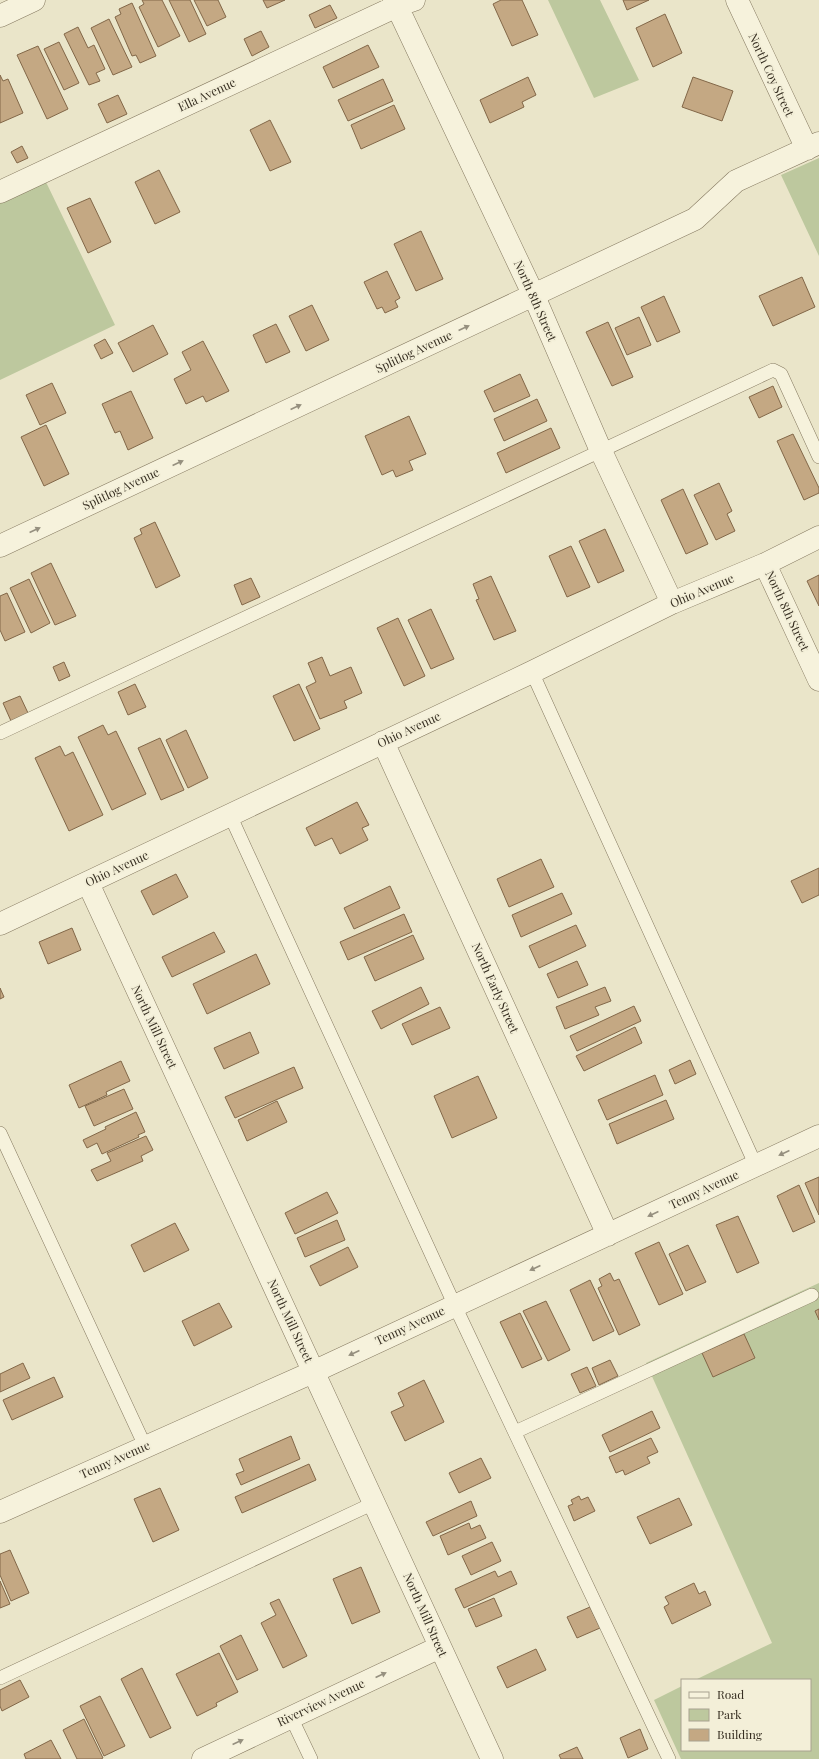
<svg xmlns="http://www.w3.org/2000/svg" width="819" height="1759" font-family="'Playfair Display',serif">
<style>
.green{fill:#bdc89e}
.building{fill:#c4a883;stroke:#826748}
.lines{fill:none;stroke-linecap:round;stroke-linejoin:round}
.lane-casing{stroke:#857960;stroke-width:14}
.street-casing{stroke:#857960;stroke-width:23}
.lane{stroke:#f6f2dc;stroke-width:13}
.street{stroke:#f6f2dc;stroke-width:22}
.oneway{fill:#96907f}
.labels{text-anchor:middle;stroke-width:3.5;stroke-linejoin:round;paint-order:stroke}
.street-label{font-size:12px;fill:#372f22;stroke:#f3efd8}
</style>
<rect width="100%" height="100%" fill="#eae5c9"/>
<path class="green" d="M548,0H600L639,80L594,98Z
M819,158V256L781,175Z
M45,180L115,325L0,380V201Z
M819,1283V1759H681L654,1700L682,1686V1750H810V1680H695L772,1643L646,1363Z"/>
<path class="building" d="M142,0H162L180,36L158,47L139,7L144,4Z
M169,0H190L206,34L189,42Z
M194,0H218L226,17L207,26Z
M263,0H285L267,8Z
M501,0H522L538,35L512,46L493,4Z
M623,0H649L627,10Z
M132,3L156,56L140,63L136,55L132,56L115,17L121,14L119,9Z
M330,5L337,18L315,28L309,15Z
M665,14L682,53L653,67L636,28Z
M109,19L132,67L113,75L91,28Z
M78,27L88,48L94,45L105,69L96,73L100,81L89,85L64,34Z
M261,31L269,47L252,56L244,39Z
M59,42L79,83L64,90L44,49Z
M368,45L379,67L333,88L323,67Z
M38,46L68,109L47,119L17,55Z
M0,75L3,81L8,79L23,113L0,123Z
M528,77L536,95L522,102L524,107L490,123L480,100Z
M693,77L733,91L722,121L682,107Z
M383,79L393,101L348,121L338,100Z
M118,95L127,114L107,123L98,104Z
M394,105L405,129L361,149L351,125Z
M270,120L291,162L270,171L250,130Z
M22,146L28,158L17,163L11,152Z
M159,170L180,212L155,224L135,182Z
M90,198L111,242L88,253L67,208Z
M421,231L443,279L416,291L394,244Z
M387,271L400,298L395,301L398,307L385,313L382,307L377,309L364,282Z
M802,277L815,307L773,326L759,296Z
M664,296L680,332L657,342L641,307Z
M312,305L329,340L306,351L289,316Z
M639,317L651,345L627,355L615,328Z
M608,322L633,377L612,386L586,332Z
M276,324L290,352L266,363L253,335Z
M153,325L168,354L133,372L118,343Z
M105,339L113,353L101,359L94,345Z
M203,341L229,391L206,402L203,396L186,404L174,379L191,370L182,352Z
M520,374L530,396L494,412L484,391Z
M52,383L66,413L40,425L26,395Z
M773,386L782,407L759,418L749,397Z
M131,391L153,438L128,450L120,431L115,433L102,404Z
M537,399L547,421L504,441L494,419Z
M409,416L426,454L409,461L413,470L396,477L393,470L382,475L365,436Z
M46,425L69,474L44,486L21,437Z
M551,428L560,448L506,473L497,453Z
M793,434L819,488V493L804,500L777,441Z
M719,483L732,511L727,514L735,531L716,540L694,495Z
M683,489L708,544L686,554L661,500Z
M155,522L180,576L156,588L134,538L142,534L140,529Z
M605,529L624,571L598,583L579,541Z
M571,546L590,587L567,597L549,556Z
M51,563L76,616L55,625L31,573Z
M819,575V606L807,581Z
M491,576L516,631L494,640L476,600L479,599L473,584Z
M251,578L260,597L242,605L234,585Z
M29,579L50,623L31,633L10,588Z
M7,593L25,632L5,641L0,630V596Z
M431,609L454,659L431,669L408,620Z
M398,618L425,676L404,686L377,628Z
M322,657L330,676L351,667L362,693L344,701L347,708L320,719L306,687L316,682L308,663Z
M64,662L70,676L59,681L53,667Z
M135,684L146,707L128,715L118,692Z
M299,684L320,729L294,741L273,696Z
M20,696L28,713L11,721L3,703Z
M103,725L108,735L116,731L146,794L112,810L78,737Z
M186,730L208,778L188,788L166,740Z
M160,738L184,790L161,800L138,748Z
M60,746L65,756L73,752L103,815L69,831L35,758Z
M357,802L369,825L362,828L368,840L340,854L332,838L315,846L306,828Z
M541,859L554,887L509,907L497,879Z
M819,868V895L802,903L791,881Z
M176,874L188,897L153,915L141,891Z
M390,886L400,908L354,929L344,908Z
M562,893L572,914L521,937L512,915Z
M404,914L412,932L348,960L340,942Z
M576,925L586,946L539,968L529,946Z
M72,928L81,950L48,964L39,942Z
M214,932L225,952L172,977L162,957Z
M413,935L424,959L375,981L364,957Z
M256,954L270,984L207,1014L193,984Z
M577,961L588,985L558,998L547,974Z
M421,987L429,1004L381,1029L372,1011Z
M605,987L611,1001L595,1007L599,1015L565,1029L556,1007Z
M0,988L4,997L0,999Z
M634,1006L641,1021L577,1051L570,1036Z
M440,1007L450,1028L412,1045L402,1024Z
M635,1027L642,1043L584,1071L576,1056Z
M250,1032L259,1053L224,1069L214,1048Z
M690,1060L696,1074L675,1084L669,1070Z
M121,1061L130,1081L106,1092L107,1095L79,1108L69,1085Z
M294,1067L303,1088L235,1118L225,1097Z
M655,1075L663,1095L607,1120L598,1100Z
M478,1076L497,1118L452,1138L434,1096Z
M124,1089L133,1109L94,1126L85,1106Z
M666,1100L674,1119L617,1144L609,1124Z
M277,1101L287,1122L247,1141L238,1120Z
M136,1112L145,1132L138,1135L139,1137L102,1154L97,1143L87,1148L83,1140L106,1129L105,1127Z
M146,1136L153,1150L141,1156L143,1161L97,1181L91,1170L111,1161L107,1153Z
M819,1177V1215L805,1183Z
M799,1185L815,1222L793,1232L777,1196Z
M327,1192L338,1213L295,1234L285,1213Z
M738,1216L759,1263L737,1273L716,1225Z
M337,1220L345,1240L305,1257L297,1238Z
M175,1223L189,1250L144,1272L131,1245Z
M659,1242L683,1294L659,1305L635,1253Z
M688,1245L706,1282L686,1291L669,1254Z
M348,1247L358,1267L320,1286L310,1266Z
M610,1273L614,1281L619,1279L640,1325L619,1335L598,1288L602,1286L599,1279Z
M590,1280L614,1331L593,1341L570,1290Z
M546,1301L570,1350L548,1361L523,1311Z
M219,1303L232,1327L194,1346L182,1321Z
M819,1309V1320L815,1311Z
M520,1313L542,1359L522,1368L500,1322Z
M744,1334L755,1358L713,1377L702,1353Z
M610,1360L618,1376L599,1385L592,1368Z
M23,1363L30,1378L0,1392V1374Z
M587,1367L596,1386L580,1393L571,1374Z
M54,1377L63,1397L12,1420L3,1400Z
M424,1380L444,1422L405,1441L391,1412L404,1406L398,1393Z
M652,1411L660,1428L610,1452L602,1435Z
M291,1436L300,1459L241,1485L236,1474L244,1471L239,1459Z
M651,1438L658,1452L647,1457L650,1463L625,1475L623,1470L616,1473L609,1457Z
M481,1458L491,1478L459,1493L449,1473Z
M309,1464L316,1480L242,1513L235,1497Z
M160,1488L179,1530L153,1542L134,1499Z
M579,1496L581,1500L588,1497L595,1511L574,1521L568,1506L573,1504L571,1500Z
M679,1498L692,1525L650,1544L637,1517Z
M471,1501L477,1516L433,1536L426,1522Z
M469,1523L471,1529L480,1525L486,1538L448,1555L440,1536Z
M492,1542L501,1561L471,1575L462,1556Z
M10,1550L29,1593L11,1601L0,1575V1554Z
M361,1567L380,1612L352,1624L333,1579Z
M495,1571L498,1577L511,1571L517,1584L464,1608L455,1589Z
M0,1581L10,1604L0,1608Z
M694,1583L699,1594L705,1591L711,1605L672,1624L664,1607L669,1604L665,1597Z
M494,1598L502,1616L476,1627L468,1609Z
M279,1599L307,1656L283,1668L261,1623L276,1615L270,1603Z
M590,1607L600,1628L577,1638L567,1617Z
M241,1635L258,1670L237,1680L220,1646Z
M536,1649L546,1670L507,1688L497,1667Z
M219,1653L238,1692L216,1703L217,1706L197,1716L176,1674Z
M142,1668L171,1728L150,1738L121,1679Z
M20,1680L29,1697L2,1711L0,1706V1690Z
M100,1696L125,1746L104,1756L80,1706Z
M84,1719L103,1758L101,1759H77L63,1730Z
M640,1729L648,1749L628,1758L620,1738Z
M51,1740L61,1759H26L24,1754Z
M577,1747L583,1759H561L559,1755Z"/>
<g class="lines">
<defs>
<path id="lane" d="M532,672L756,1166
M0,733L773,370L781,374L819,457
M230,815L455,1306L669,1759
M0,1133L145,1446
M515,1432L812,1295
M0,1678L374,1503
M291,1717L311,1759"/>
<path id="street" d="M394,0L534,296L601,451L672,603
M737,0L807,149
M0,16L34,0
M0,192L397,6L414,0
M0,546L695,219L736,181L819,143
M765,564L819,680
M383,742L608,1235
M88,883L492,1759
M0,924L532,672L672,603L765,564L819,537
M0,1512L313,1372L819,1136
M203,1759L440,1647"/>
</defs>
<use href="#lane" class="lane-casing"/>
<use href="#street" class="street-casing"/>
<use href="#lane" class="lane"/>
<use href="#street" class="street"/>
</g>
<defs><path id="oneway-solid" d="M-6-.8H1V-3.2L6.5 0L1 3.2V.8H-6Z"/></defs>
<g class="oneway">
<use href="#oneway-solid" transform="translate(464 328) rotate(-25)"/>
<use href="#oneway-solid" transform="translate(296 407) rotate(-25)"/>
<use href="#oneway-solid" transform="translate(178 463) rotate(-25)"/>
<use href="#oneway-solid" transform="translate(35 530) rotate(-25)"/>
<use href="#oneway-solid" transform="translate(784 1153) rotate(155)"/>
<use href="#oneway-solid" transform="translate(653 1214) rotate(155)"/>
<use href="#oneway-solid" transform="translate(535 1268) rotate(155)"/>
<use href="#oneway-solid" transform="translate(354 1353) rotate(155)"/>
<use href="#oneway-solid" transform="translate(381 1675) rotate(-25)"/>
<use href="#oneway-solid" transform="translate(238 1742) rotate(-25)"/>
</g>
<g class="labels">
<g class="street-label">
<text transform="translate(771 75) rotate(65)" y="4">North Coy Street</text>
<text transform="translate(207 95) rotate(-25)" y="4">Ella Avenue</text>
<text transform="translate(535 301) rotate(66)" y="4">North 8th Street</text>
<text transform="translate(414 352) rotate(-25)" y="4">Splitlog Avenue</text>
<text transform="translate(121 489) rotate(-25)" y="4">Splitlog Avenue</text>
<text transform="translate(702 591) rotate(-23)" y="4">Ohio Avenue</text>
<text transform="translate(787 611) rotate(65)" y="4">North 8th Street</text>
<text transform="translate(409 730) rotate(-25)" y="4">Ohio Avenue</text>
<text transform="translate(117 869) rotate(-25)" y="4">Ohio Avenue</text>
<text transform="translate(495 988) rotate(66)" y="4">North Early Street</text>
<text transform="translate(154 1027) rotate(65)" y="4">North Mill Street</text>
<text transform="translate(704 1190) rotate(-25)" y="4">Tenny Avenue</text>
<text transform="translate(290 1321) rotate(65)" y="4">North Mill Street</text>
<text transform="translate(410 1326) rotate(-25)" y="4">Tenny Avenue</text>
<text transform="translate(115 1460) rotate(-24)" y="4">Tenny Avenue</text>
<text transform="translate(425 1615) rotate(66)" y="4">North Mill Street</text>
<text transform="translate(321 1703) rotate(-25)" y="4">Riverview Avenue</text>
</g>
</g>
<rect x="681" y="1679" width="130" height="72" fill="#f3efd8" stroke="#a8a28f"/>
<rect x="689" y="1692" width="20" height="6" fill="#f6f2dc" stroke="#a8a28f"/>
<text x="717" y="1699" font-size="12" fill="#372f22">Road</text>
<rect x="689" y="1709" width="20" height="12" fill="#bdc89e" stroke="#a8a28f"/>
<text x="717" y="1719" font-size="12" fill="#372f22">Park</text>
<rect x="689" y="1729" width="20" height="12" fill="#c4a883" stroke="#a8a28f"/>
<text x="717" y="1739" font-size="12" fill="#372f22">Building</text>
</svg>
